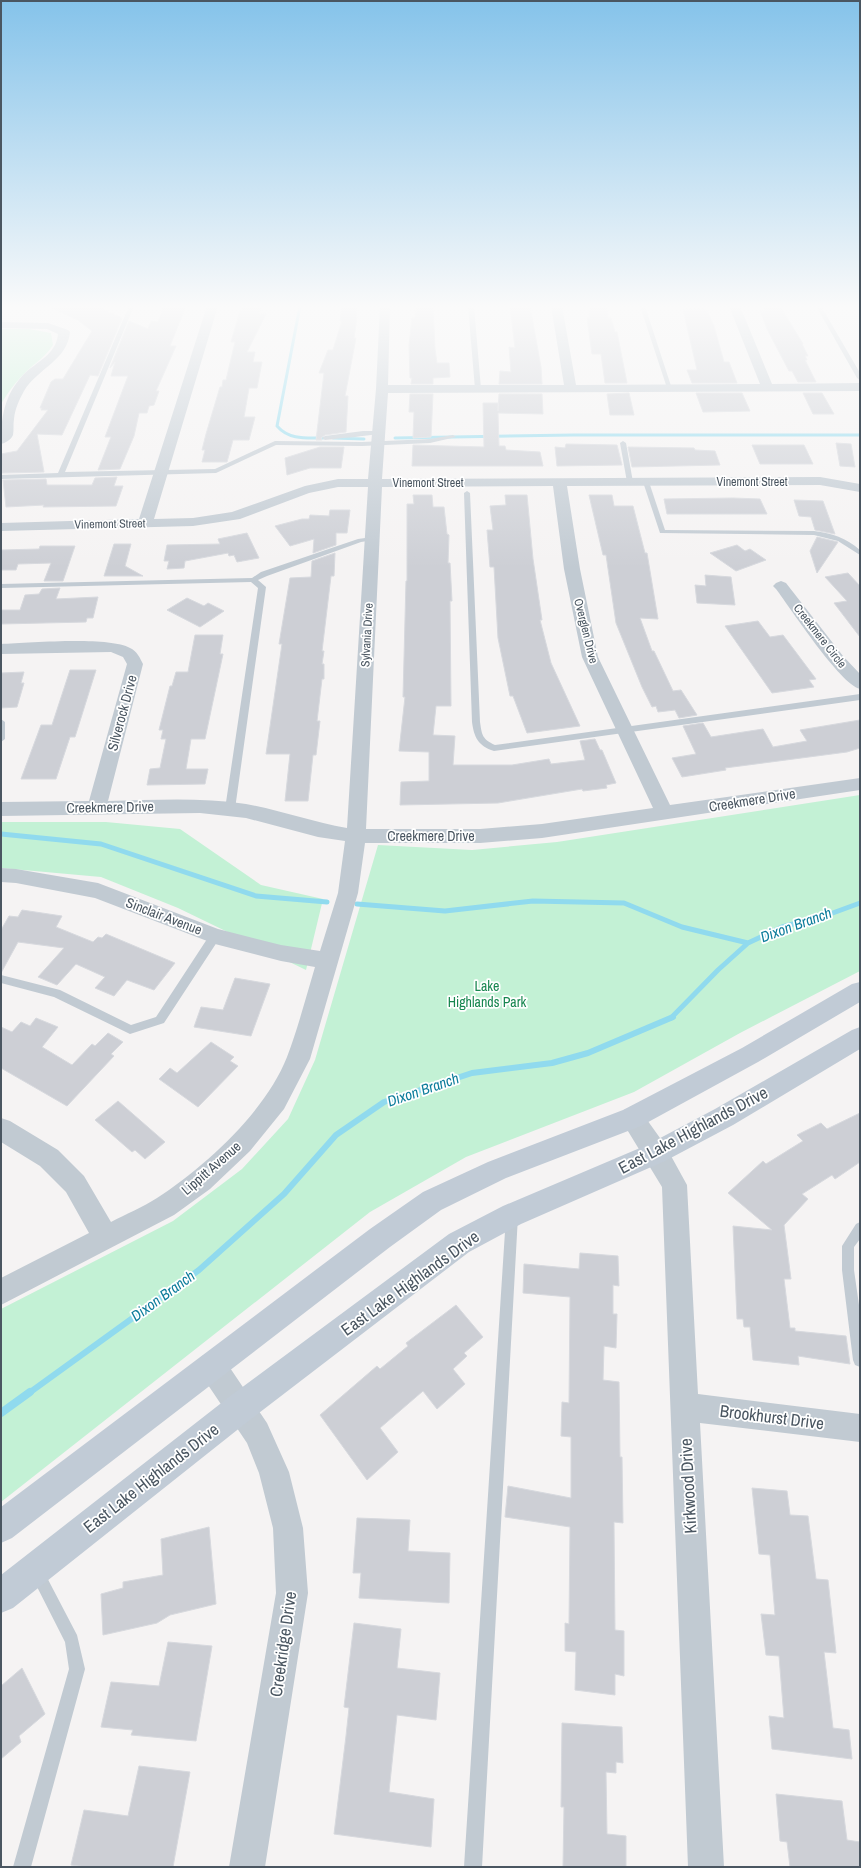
<svg xmlns="http://www.w3.org/2000/svg" width="861" height="1868" font-family="'Archivo Narrow',sans-serif">
<style>
.green{fill:#c3f1d5}
.lines{fill:none;stroke-linecap:round;stroke-linejoin:round}
.stream-far3{stroke:#90daee;stroke-width:3}
.stream-far2{stroke:#90daee;stroke-width:5}
.stream-far1{stroke:#90daee;stroke-width:6}
.stream{stroke:#90daee;stroke-width:8}
.building{fill:#cdcfd5;stroke:#d7d9de}
.service{fill:#c1cad2;fill-rule:evenodd}
.minor{fill:#c1cad2;fill-rule:evenodd}
.secondary{fill:#c1cbd6;fill-rule:evenodd}
.labels{text-anchor:middle;stroke-width:3.5;stroke-linejoin:round;paint-order:stroke}
.far-street-label{font-size:12px;fill:#4a5661;stroke:#fff}
.street-label{font-size:14px;fill:#4a5661;stroke:#fff}
.park-label{font-size:14px;fill:#17864f;stroke:#fff}
.water-label{font-size:15px;font-style:italic;fill:#0c7c9b;stroke:#fff}
.near-street-label{font-size:17px;fill:#4a5661;stroke:#fff}
</style>
<rect width="100%" height="100%" fill="#f5f3f3"/>
<path class="green" d="M1,329H29L51,333L53,345C46,356 38,361 29,369C17,380 9,391 1,404Z
M860,795V971L740,1033L634,1092L466,1157L370,1212L1,1502V1309L173,1221L242,1169L288,1119L315,1060L378,845L472,850L557,842Z
M1,822H106L180,829L261,885L323,899L306,970L178,908L101,877L1,868Z"/>
<g class="lines">
<path class="stream-far3" d="M300,306L277,426C289,440 306,438 323,438
M333,438L364,439
M395,438L573,435H860"/>
<path class="stream-far2" d="M1,834L101,844L256,896L327,902
M357,904L445,911L533,901L624,903L682,927L748,943
M671,1018L718,970L748,943L782,927L830,914L860,903"/>
<path class="stream-far1" d="M29,1393L199,1270L284,1194L336,1135L384,1102L472,1073L552,1063L588,1053L673,1017"/>
<path class="stream" d="M1,1413L30,1392"/>
</g>
<path class="building" d="M47,306H96L122,318L98,376L90,375L62,435L37,434L44,472L2,473L1,454L17,451L48,410H41L42,408H40L51,382L55,379H63L92,331L78,320Z
M164,306H186L170,346H176L156,391H159L154,405L149,406L147,413H139L134,436L120,469L98,470L111,437H105L128,376H111L115,362L110,368L129,321L148,329L151,321L158,322Z
M342,306H357L356,317H357L354,338H356L345,396H348L346,432L325,435L321,438L322,440H316L324,373H319L328,350H333L342,321H340Z
M417,306H433L435,349L437,363H449L450,377L433,378V384H411L412,378H410L409,345L412,318H415Z
M510,306H530L541,367L542,384H499L500,371L511,372L509,347L515,348Z
M589,306H607L608,318H611L615,332H617L627,383H605L601,354H592L587,318H590Z
M763,306H780L803,344H802L808,356H805L807,360H805L816,382H798L792,371H789L767,329L760,311H766Z
M243,308H261L259,314H266L247,352H255L253,362H262L257,388H249L244,417H255L249,440H233L227,462H202L205,450H202L206,434L220,387H222L223,380H226L235,342H231L240,311H242Z
M683,309H706L714,326L724,362H729L737,383H692L687,370H697Z
M629,393L634,415H610L607,394Z
M696,393H742L750,411L703,412Z
M803,393H822L834,414H813Z
M410,394H433L431,437L413,438L414,412H409Z
M499,394H542L543,414L498,413L499,446H505L506,450L540,452L543,466H412L413,445L484,447L483,403H498V411Z
M836,443L851,444L855,467L840,466Z
M566,444L617,445L622,465L557,466L555,447L565,448Z
M752,445H804L813,464H760Z
M320,447H344L341,468H310L287,475L285,458Z
M628,447L694,448L695,450L715,451L720,465L632,467Z
M117,477L114,486H123L116,506L43,507L44,505L6,507L3,480L46,479L47,485H92L95,478Z
M413,495H432L433,507H444L447,534L449,535L448,563H450L452,601H450L451,706H436L433,735L455,736L453,765H512L549,759L551,764L585,760L580,741L595,739L600,750H602L616,783L606,785L607,788L583,791L582,789L498,803L400,805L401,782L429,781V752L399,751L405,697H403L406,581H407V504H414Z
M505,495H527L533,559L542,620H540L551,663L580,726L527,733L513,696H510L498,638L494,567H490L487,530H493L490,506L506,505Z
M589,495H612L614,506H633L645,553H647L658,619L640,618L652,651H654L673,691L681,690L697,715L679,718L675,710L658,712L656,706L652,707L642,687L616,623L606,555H603Z
M733,498L760,499L767,514H667L664,499Z
M794,500L823,501L835,534L815,530L811,517L799,516Z
M330,510H350L347,533H336V545L313,553L314,539L290,546L275,526L302,519H309L310,515L329,516Z
M247,533L259,558L237,562L234,555L229,556L228,553L185,561L184,568L167,569L169,561H164L167,545L220,544L218,539Z
M817,537L838,542L817,573L810,551Z
M114,544H131L125,566L143,576H104Z
M737,545L745,551L750,549L766,560L736,571L710,553Z
M40,546H75L63,581H44L51,563L18,564L16,570H1V550L39,549Z
M335,553L334,576H331L322,651H324L322,664H324V679H322L317,721H320L316,755H313L308,801H285L290,754H266L282,644H279L290,578L311,577L312,561Z
M848,573L860,586V637L834,603L847,601L825,577Z
M705,575L731,577L735,605L697,603L695,585L706,586Z
M60,588L56,599L98,597L93,618H87L86,622L1,624V610H20L25,595L39,594L42,589Z
M187,598L204,606L208,603L224,611L200,627L167,610Z
M758,621L770,637L783,635L816,679L809,680L814,687L772,693L725,626Z
M195,635H223L220,654H223L205,739H191L186,769H208L205,784L147,785L150,769L160,768L166,739H161L163,730H159L170,686H172L176,672H188Z
M70,670H96L75,737H70L56,779H21L41,725H52Z
M24,672L21,683H24L17,707L1,708V673Z
M860,720V748L847,752L725,768L726,770L682,777L672,758L696,754L683,726L703,723L711,737L763,729L773,747L807,741L800,730Z
M22,910L62,916L56,927L93,942L98,937L102,938L106,934L175,963L154,990L127,980L114,996L95,988L105,977L76,964L57,985L38,977L64,948L18,942L1,973V930L9,916L18,917Z
M235,978L270,984L251,1036L194,1027L201,1007L223,1010Z
M36,1018L58,1027L42,1047L72,1065L92,1044L95,1046L108,1033L123,1042L111,1054L114,1056L67,1106L1,1068V1027L12,1032L21,1022L30,1026Z
M211,1042L234,1057L230,1061L238,1066L198,1107L159,1079L170,1068L177,1073Z
M118,1101L165,1142L145,1159L135,1150L132,1152L95,1120Z
M860,1113V1162L835,1179L832,1175L802,1194L808,1199L784,1225L791,1279H784L790,1328H795V1331L846,1336L850,1364L798,1356L799,1365L753,1360L750,1327H744L743,1319H737L733,1226L772,1230L728,1193L763,1161L766,1164L803,1141L797,1135L821,1123L827,1129Z
M580,1253L618,1256L619,1286L613,1285V1314H617L616,1348L604,1346L603,1380L619,1382L620,1457H622L623,1523L614,1522L615,1630L624,1631V1676L615,1674V1695L575,1690L576,1652L565,1651V1623L569,1624L570,1527L505,1517L508,1486L571,1498V1437L561,1436L562,1402L569,1403L570,1297L523,1293L524,1264L579,1269Z
M456,1305L483,1337L464,1353L467,1356L453,1369L465,1384L437,1409L423,1391L380,1428L398,1452L367,1480L320,1415L377,1366L380,1369L408,1346L406,1343Z
M752,1488L787,1491L790,1515L808,1516L816,1579L828,1580L836,1653L824,1652L833,1728L849,1730L852,1759L772,1749L769,1716L784,1718L779,1656L766,1655L761,1614L775,1615L770,1555L759,1554Z
M357,1518L410,1520L408,1551L450,1553L449,1603L359,1598L361,1573H353Z
M209,1527L216,1604L170,1615L157,1623L103,1635L101,1594L123,1588V1582L163,1575L161,1539Z
M354,1623L401,1629L397,1668L440,1673L436,1720L397,1715L389,1792L434,1799L431,1847L334,1834L346,1736L349,1708L344,1707Z
M168,1642L212,1646L196,1741L131,1735L133,1730L101,1727L111,1682L159,1686Z
M22,1668L45,1714L19,1736L21,1742L1,1759V1686Z
M562,1723L622,1727L623,1763L616,1762V1773L606,1772L607,1834L626,1836V1867H563L564,1807H561Z
M139,1766L190,1772L173,1867H86L71,1865L84,1810L128,1816Z
M776,1794L842,1801L847,1840L860,1842V1867H790L787,1842L780,1841Z"/>
<g class="lines">
<path class="service" d="M129,306H134L65,472L215,469L275,441L362,442L430,439L453,435L456,437L430,443L362,446L276,445L216,473L1,479V475L58,473Z
M468,306H474L481,389L478,391L475,389Z
M640,306H645L672,389L667,388Z
M816,306H821L860,373V380L857,378Z
M363,431H379L382,433C379,435 333,439 325,440L322,438L325,436Z
M623,441L626,443L633,482L630,484L627,482L620,443Z
M646,480L649,482L665,530L814,531C832,533 846,538 860,550V555L838,541L814,535L660,533L643,482Z
M467,491L470,493L480,722C482,735 482,739 495,745L860,694V700L494,751C478,746 474,737 472,722L464,493Z
M372,537L374,538V540L361,542L267,576L258,580L266,587L235,809L230,812L225,809L258,588L251,582L1,588V584L252,578L261,572L358,539Z
M1,719L5,722V739L1,742Z
M215,932L219,933L220,936L219,939L164,1023L130,1034L54,997L1,983V975L60,990L131,1025L156,1017L211,933Z
M512,1210L516,1212L518,1216L482,1867H464L506,1216L508,1212Z
M860,1222V1239L854,1247V1270L860,1312V1367L855,1365L853,1360L842,1270V1246L856,1224Z
M37,1566L42,1568L77,1635L85,1669L31,1867H13L69,1669L65,1642L30,1573L32,1568Z"/>
<path class="minor" d="M207,306H218L154,519L193,518L232,512L305,486L338,479H368L376,389L380,306H390L388,385H564L551,306H562L576,385L760,384L729,306H740L772,384L860,383V391L388,393L382,479L820,477L860,484V492L820,485L567,486L580,569L598,657L670,805L860,778V790L542,838L480,843H365L358,893L310,1059L284,1109L250,1151L210,1189L174,1215L1,1305V1278L89,1233L66,1192L40,1166L1,1142V1118L10,1121L58,1150L84,1176L111,1222C126,1214 143,1207 157,1198C205,1167 266,1111 287,1057C298,1028 306,997 315,967L281,961L215,944L95,898L16,883L1,882V868L16,869L98,883L218,929L281,945L320,951L338,893L345,841L318,837L246,818L200,813L1,816V802L89,801L127,664L123,657L111,652L1,654V644C29,643 108,636 130,648C137,651 140,658 143,664L108,801C154,800 200,797 246,804C280,810 312,822 347,828L368,487H338L309,493L240,519L193,526L1,531V523L139,519ZM553,486L564,569L582,657L653,808L542,824L480,829H366L382,487Z
M1,322L48,323L68,330L70,332C67,361 38,368 24,391C19,400 15,409 14,419C13,424 14,430 13,435C11,440 5,443 1,444C1,417 4,396 23,375C37,361 56,355 58,334L47,329L1,328Z
M781,581L786,583L843,656L860,674V689C840,684 791,609 776,589L773,586L776,583Z
M632,1107L640,1110L665,1145L687,1185L698,1394L860,1414V1442L700,1423L724,1867H688L662,1187L620,1118L624,1110Z
M212,1352L222,1356L267,1423L289,1472L303,1528L308,1593L265,1867H229L276,1593L273,1528L259,1473L247,1443L202,1376L198,1366L202,1356Z"/>
<path class="secondary" d="M860,982V1002L758,1062L641,1126L506,1178L441,1210L390,1247L12,1538L1,1543V1507L370,1229L423,1192L488,1162L623,1110L742,1048L852,984Z
M860,1027V1049L733,1125L665,1161L521,1224L469,1252L251,1419L13,1608L1,1613V1575L229,1397L449,1234L503,1206L647,1145L715,1109L852,1030Z"/>
</g>
<linearGradient id="sky" x2="0" y2="1"><stop stop-color="#85c3ea"/><stop offset="0.54" stop-color="#fafafa"/><stop offset="1" stop-color="#fafafa" stop-opacity="0"/></linearGradient>
<rect width="861" height="568" fill="url(#sky)"/>
<g class="labels">
<g class="far-street-label">
<text x="752" y="486">Vinemont Street</text>
<text x="428" y="487">Vinemont Street</text>
<text transform="translate(110 524) rotate(-1)" y="4">Vinemont Street</text>
<text transform="translate(586 631) rotate(76)" y="4">Overglen Drive</text>
<text transform="translate(367 635) rotate(-87)" y="4">Sylvania Drive</text>
<text transform="translate(820 636) rotate(52)" y="4">Creekmere Circle</text>
</g>
<g class="street-label">
<text transform="translate(122 713) rotate(-75)" y="5">Silverock Drive</text>
<text transform="translate(752 800) rotate(-9)" y="5">Creekmere Drive</text>
<text transform="translate(110 807) rotate(-1)" y="5">Creekmere Drive</text>
<text x="431" y="841">Creekmere Drive</text>
<text transform="translate(164 916) rotate(21)" y="5">Sinclair Avenue</text>
<text transform="translate(211 1168) rotate(-41)" y="5">Lippitt Avenue</text>
</g>
<g class="park-label">
<text x="487" y="991">Lake<tspan x="487" dy="16">Highlands Park</tspan></text>
</g>
<g class="water-label">
<text transform="translate(796 925) rotate(-20)" y="5">Dixon Branch</text>
<text transform="translate(423 1090) rotate(-19)" y="5">Dixon Branch</text>
<text transform="translate(163 1296) rotate(-36)" y="5">Dixon Branch</text>
</g>
<g class="near-street-label">
<text transform="translate(693 1130) rotate(-28)" y="6">East Lake Highlands Drive</text>
<text transform="translate(410 1283) rotate(-36)" y="6">East Lake Highlands Drive</text>
<text transform="translate(772 1417) rotate(7)" y="6">Brookhurst Drive</text>
<text transform="translate(151 1478) rotate(-38)" y="6">East Lake Highlands Drive</text>
<text transform="translate(688 1486) rotate(-93)" y="6">Kirkwood Drive</text>
<text transform="translate(283 1644) rotate(-82)" y="6">Creekridge Drive</text>
</g>
</g>
<rect width="861" height="1868" fill="none" stroke="#4a5661" stroke-width="4"/>
</svg>
